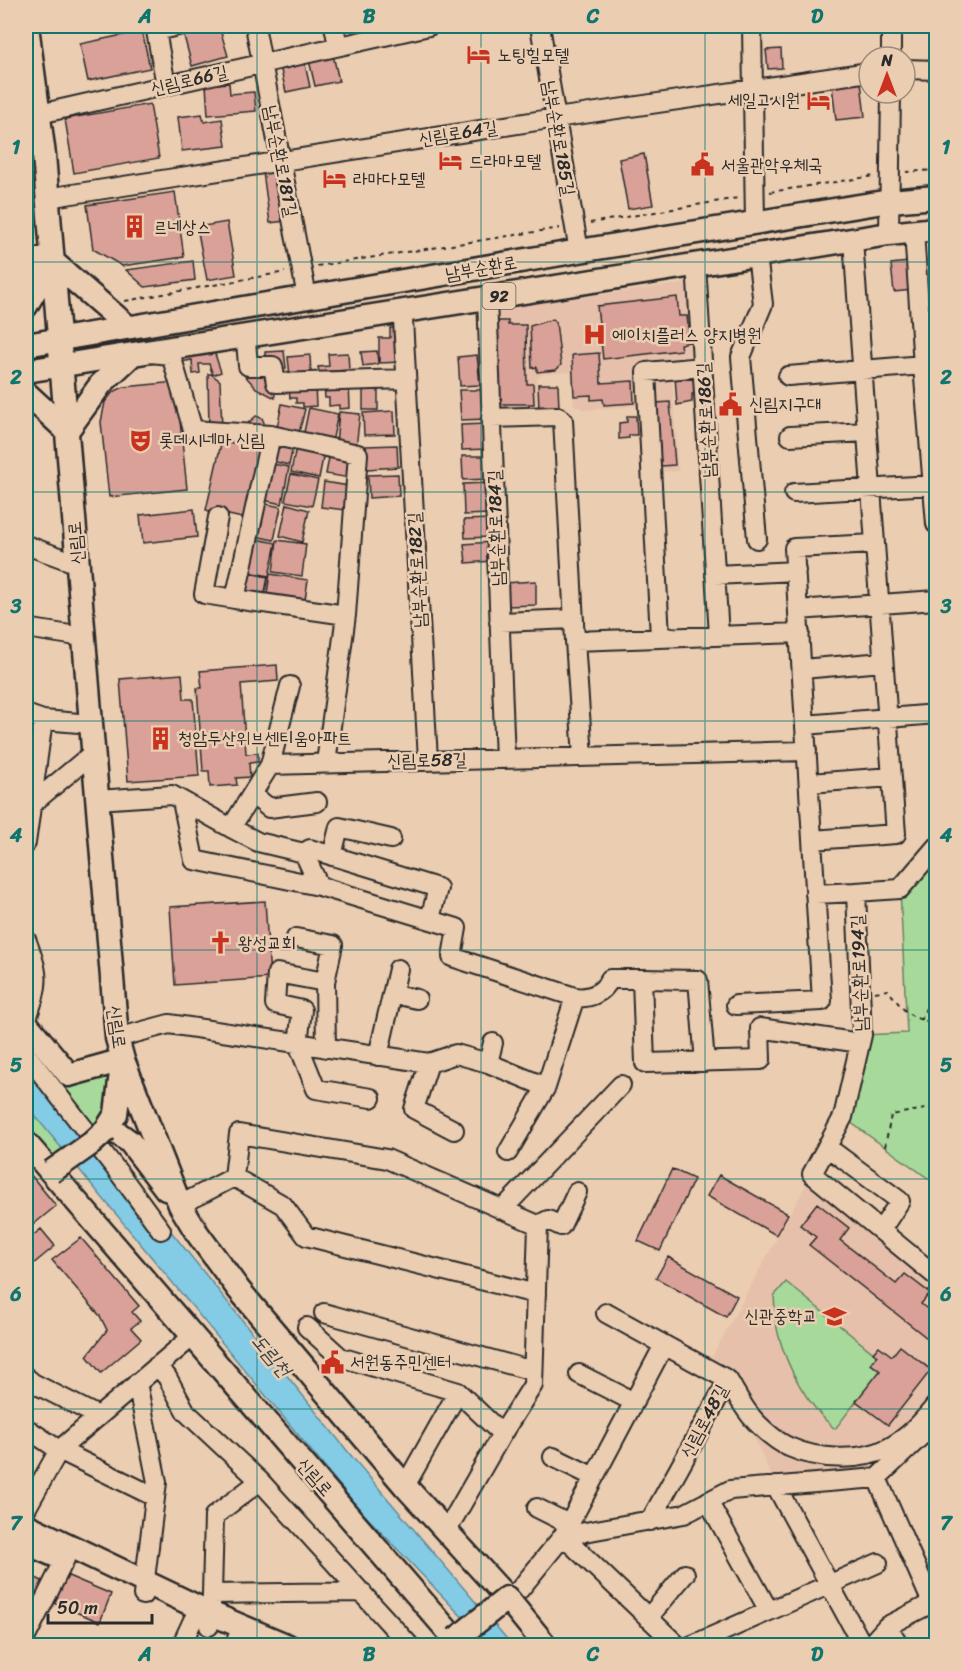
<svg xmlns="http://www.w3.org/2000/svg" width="962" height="1671" font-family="Sriracha,'Poor Story',sans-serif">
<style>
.built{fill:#e6c0aa}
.green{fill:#a7d99a;stroke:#698262;stroke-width:1.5}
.water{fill:#84cbe5;stroke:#608b9b;stroke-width:1.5}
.building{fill:#daa198;stroke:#2b2b2b;stroke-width:1.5}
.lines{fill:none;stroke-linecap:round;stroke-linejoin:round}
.minor-casing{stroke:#2b2b2b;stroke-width:22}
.major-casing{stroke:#2b2b2b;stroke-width:27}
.path{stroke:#2b2b2b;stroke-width:2;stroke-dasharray:4.5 4.5;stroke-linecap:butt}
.minor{stroke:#ebcdb1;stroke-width:18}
.major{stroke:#ebcdb1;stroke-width:22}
.major-bridge-casing{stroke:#2b2b2b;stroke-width:27;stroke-linecap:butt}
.major-bridge{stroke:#ebcdb1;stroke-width:22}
.grid{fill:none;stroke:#0f766e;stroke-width:1.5;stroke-opacity:0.55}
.labels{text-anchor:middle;stroke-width:5;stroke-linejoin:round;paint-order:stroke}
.shield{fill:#ebcdb1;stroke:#655c53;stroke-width:1.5}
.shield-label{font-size:16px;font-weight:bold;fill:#2b2b2b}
.poi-label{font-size:18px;fill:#2b2b2b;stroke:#ebcdb1;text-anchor:start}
.street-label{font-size:18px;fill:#2b2b2b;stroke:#ebcdb1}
.water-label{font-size:20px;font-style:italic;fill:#384347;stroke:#ebcdb1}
.neatline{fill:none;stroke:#0f766e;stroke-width:2}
.grid-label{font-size:20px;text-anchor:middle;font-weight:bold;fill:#0f766e}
</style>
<rect width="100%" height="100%" fill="#ebcdb1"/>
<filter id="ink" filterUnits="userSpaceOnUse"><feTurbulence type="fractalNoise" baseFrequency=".0167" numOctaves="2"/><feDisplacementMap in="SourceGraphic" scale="12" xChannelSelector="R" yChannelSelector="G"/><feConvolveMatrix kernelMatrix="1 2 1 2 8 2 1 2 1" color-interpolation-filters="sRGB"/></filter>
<g filter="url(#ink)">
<path class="built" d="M689,283L696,361L636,368L637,406L585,410L574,405L571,372L542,374L536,380L537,409L495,411L494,309Z
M672,375L678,471L658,472L651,376Z
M812,1174L936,1276V1422L877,1478L776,1486L728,1380L706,1368Z"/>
<path class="green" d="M936,847V1184L843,1117L862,1035L907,1033L900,889Z
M26,1030L68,1080L117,1066L112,1110L51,1167L26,1138Z
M786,1282L877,1356L871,1364L880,1371L835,1429C807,1405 787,1368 778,1333C775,1321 775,1308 774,1296Z"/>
<path class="water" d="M26,1051L353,1458L512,1645H489L360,1510L26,1105Z"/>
<path class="building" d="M208,26H219L228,56L192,66L183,32Z
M142,31L150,68L88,81L80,44Z
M781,49L782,68L768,69L766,50Z
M333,55L339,81L315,86L309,60Z
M304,60L310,87L286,92L280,66Z
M861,82L865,117L836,120L832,85Z
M229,83L230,94L254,92L256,111L208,115L206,85Z
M150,104L159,158L74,173L65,119Z
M202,114L204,122L222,119L226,146L182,151L178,117Z
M644,154L653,205L628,209L619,159Z
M278,169L285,221L270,223L263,172Z
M175,192L184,257L122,266L93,249L87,205Z
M227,222L236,275L207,280L197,227Z
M193,261L195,280L145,287L126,270Z
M908,262L912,290L894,292L891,264Z
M677,297L679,316H687L690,342L680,344L681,350L603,359L597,306Z
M553,319L556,322L561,365L556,370L537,372V367L532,368L530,326Z
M498,321H508V325H526L527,384H533L534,404H500Z
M390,328H401L402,362L379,363V338H390Z
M214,351L221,372L213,375L209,364H199L200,373L193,374L192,360L181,362L179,356Z
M284,351L286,368L278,369L265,358V352Z
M377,351L378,364L363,366L361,352Z
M348,353L349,370L319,372L318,367L329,366L328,354Z
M599,353L601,383L633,381L634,403L604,405L603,399L591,400V395L574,396L572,355Z
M310,355L311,375L290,376L288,357Z
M477,355L480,385L460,386L458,357Z
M272,367L275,398L256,388L240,370Z
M208,374H211L220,381L222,427H209Z
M693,375L696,378L697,394H692V402L677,405L675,376Z
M176,382L187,489L109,497L101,422L105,402L113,392L124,387Z
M349,383L350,408L339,409V405L329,406V398H325L324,384Z
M363,383H378V410H363Z
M538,384H558L559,409L539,410Z
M315,386L316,406L303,407V403H296V398H290L289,387Z
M459,390H485L486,419L461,420Z
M670,402L675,465L661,466L656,403Z
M282,404L305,409L298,437L276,432Z
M309,408L338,414L332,442L303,437Z
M394,411L395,434L364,435L363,413Z
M339,412L360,414L356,447L336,445Z
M256,416L262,418L265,425L263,431L246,425Z
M627,416H636L637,435H629V438L619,439V423L627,422Z
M486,424L487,449L462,450L461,425Z
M223,435L264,444L247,519L206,510Z
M272,437L294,442L289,465L267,460Z
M297,442L325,448L319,478L291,472Z
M397,445L398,467L367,469L366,446Z
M330,452L354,456L350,478L326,474Z
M462,456H488L489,479L463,480Z
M267,463L289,467L282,504L259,499Z
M291,474L318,480L312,506L285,501Z
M398,474L399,496L369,498L368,475Z
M324,482L349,486L346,510L321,507Z
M489,483L490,514L464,515L463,484Z
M257,502L281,507L274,540L250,535Z
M287,504L309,510L302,542L280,536Z
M194,509L197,537L143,543L140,515Z
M490,519L491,537L465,538L464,520Z
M251,538L276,543L269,576L244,571Z
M277,540L306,544L302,576L273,572Z
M491,542L492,561L466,563L464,544Z
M244,572L268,577L263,602L239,597Z
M270,574L308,580L304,606L266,600Z
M536,581V605L505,606L504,583Z
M277,665L278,681L241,684L246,754L258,753V762L249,763L250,777L236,778L237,785L210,787L209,771H203L197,688H202L200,671Z
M182,674L184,699H193L199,776L128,781L120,679Z
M265,901L270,978L175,985L170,907Z
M26,1169L56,1206L34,1224L26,1213Z
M672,1169L694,1179L660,1251L638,1241Z
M719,1175L788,1214L776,1235L707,1196Z
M817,1203L849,1228L840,1240L896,1284L905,1274L930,1293L921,1304L936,1316V1345L809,1245L816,1237L800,1225Z
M41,1229L55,1246L26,1270V1241Z
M81,1238L139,1306L132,1312L140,1321L131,1328L141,1339L101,1373L87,1356L107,1330L100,1316L52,1260Z
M668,1257L737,1296L726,1317L656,1278Z
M879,1346L892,1356L900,1346L931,1370L888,1425L856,1401L880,1371L871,1364L877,1356L873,1353Z
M26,1573L46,1583L26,1623Z
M66,1575L111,1594L100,1622L54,1603Z"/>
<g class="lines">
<defs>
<path id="minor" d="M155,26L166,85
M255,26L307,297
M334,26L338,46
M540,26L579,251
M752,26L755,223
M156,31L178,26
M891,57V26
M905,69L936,70
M26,117L429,26
M47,198L556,118L869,72
M914,231L923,366L936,524
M889,234L891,93
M757,255L763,304L741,357L757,539
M26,258L52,256
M696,264L719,636
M487,298L505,759
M403,320L428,760
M246,340L248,366H273L276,383L406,379
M150,353L171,355L193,430L271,435L358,454L346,615L326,763
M788,376L936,364
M491,418L557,416L563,420L575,641L800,633
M271,435L235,599L346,615
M790,436L867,432
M794,493L933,485
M218,517L204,594L235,599
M26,545L78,564
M715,575L796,571
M798,610L936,600
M499,622L574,619
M26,628L83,637
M660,637L646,372L703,367
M575,641L583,757
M802,669L883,662
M26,714L43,720L91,724
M805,725L936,714
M270,765L290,686
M809,783L892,777
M252,794L269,808L317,802
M97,800L172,795L231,828L270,765L807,751
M182,801L194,860L319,886
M27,808L93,753
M231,828L258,842L304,853L319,886L457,928L452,957L575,997C590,999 603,993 610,979H642L645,1063L761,1060L760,1028L860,1043
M812,840L896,834L853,240
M26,843L43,720
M936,847L900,889L856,892L862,1035L843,1117L812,1174L936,1276
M304,853L310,849L438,888L430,919
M332,856L339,827L391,839
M815,894L856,892
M296,938L333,945L325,982L326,1048
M26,939C41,979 39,982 26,1022
M642,979L698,980L705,1062
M325,982L277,973L275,1004L302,1010L298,1044L316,1089L371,1098
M393,994L417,999
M736,1005L822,1001L794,548L875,544
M117,1038L169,1024L429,1063L456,1054L488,1063L546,1087L575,997
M26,1054L119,1173L161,1230
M378,1056L398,969
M429,1063L414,1109L454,1130
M488,1063L493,1043
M827,1147L900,1201L881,1230
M508,1152L546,1087
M234,1177L239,1134L387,1159L538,1225
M180,1205L234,1177L283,1205L306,1236L536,1294
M502,1210L621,1085
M538,1225L548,1220L561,1226L577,1192
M324,1313L533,1371
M606,1313L728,1380L650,1521
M307,1327L340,1357L458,1392L502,1434
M664,1345L563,1536L678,1646
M157,1366L167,1377L186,1412L260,1481L410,1646
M579,1374L634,1402
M26,1377L33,1383L98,1416
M728,1380C737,1395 744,1410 756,1422C766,1432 777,1442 789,1447C818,1460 860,1462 888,1448C908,1438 923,1421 936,1405
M137,1383L157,1482L143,1595
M26,1428L59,1450L155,1497
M553,1457L594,1477
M877,1478L932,1603
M405,1486L458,1392
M776,1486L863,1646
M708,1501L769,1611
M537,1508L569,1524
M26,1509L59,1450L193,1336
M447,1530L502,1434L533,1385L538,1225
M212,1594L362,1592
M507,1598L520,1589L563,1536L684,1514L730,1490L877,1478L936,1422
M648,1618L685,1574
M209,1626L212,1594L214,1516L260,1481
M887,1626L900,1646
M26,1637L65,1559
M181,1646L193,1620
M234,1646L242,1627
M690,1646L878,1563
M869,1646L887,1626L936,1601"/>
<path id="major" d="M27,26L44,155L117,1038L123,1060L180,1205L197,1233L239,1290L405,1486L507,1598
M52,261L128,327
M26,306L52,261
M26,345L579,251L890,201L936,197
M26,371L889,234L936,229
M26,393L67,431
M67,431L101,384L133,354
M26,1023L69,1075L123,1060
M122,1064L116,1114L106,1130L119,1134L130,1142L166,1189
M26,1143L461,1646
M26,1525L210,1613L288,1646
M26,1543L61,1558"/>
</defs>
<use href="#minor" class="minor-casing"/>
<use href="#major" class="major-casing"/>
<path class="path" d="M906,172L936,170
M770,192L874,176
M590,223L738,198
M317,266L560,228
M125,301L285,272
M875,992L888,990C905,1012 908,1018 936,1023
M921,1020L936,984
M885,1147L891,1115L936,1107"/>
<use href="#minor" class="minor"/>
<use href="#major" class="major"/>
<defs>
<path id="major-bridge" d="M51,1172L92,1143L106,1130
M456,1639L507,1598L546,1646"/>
</defs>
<use href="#major-bridge" class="major-bridge-casing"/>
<use href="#major-bridge" class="major-bridge"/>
</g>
</g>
<path class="grid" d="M257,26V1646M481,26V1646M705,26V1646M26,262H936M26,492H936M26,721H936M26,950H936M26,1179H936M26,1409H936"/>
<defs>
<symbol id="hotel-bare" viewBox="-9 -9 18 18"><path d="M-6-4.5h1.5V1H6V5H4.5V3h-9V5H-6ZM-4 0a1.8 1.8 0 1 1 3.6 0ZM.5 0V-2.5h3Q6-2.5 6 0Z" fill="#c8321e" stroke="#ebcdb1" stroke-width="2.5" paint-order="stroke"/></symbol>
<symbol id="civic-bare" viewBox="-9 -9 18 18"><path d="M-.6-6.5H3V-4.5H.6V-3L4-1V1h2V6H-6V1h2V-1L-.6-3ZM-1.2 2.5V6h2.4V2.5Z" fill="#c8321e" stroke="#ebcdb1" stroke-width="2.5" paint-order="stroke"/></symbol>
<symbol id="building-bare" viewBox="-9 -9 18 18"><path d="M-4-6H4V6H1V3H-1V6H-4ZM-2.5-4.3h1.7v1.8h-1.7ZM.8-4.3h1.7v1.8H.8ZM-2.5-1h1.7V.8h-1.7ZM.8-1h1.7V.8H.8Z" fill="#c8321e" stroke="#ebcdb1" stroke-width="2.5" paint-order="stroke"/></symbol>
<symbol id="hospital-bare" viewBox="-9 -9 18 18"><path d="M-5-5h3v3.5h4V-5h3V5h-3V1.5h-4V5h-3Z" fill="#c8321e" stroke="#ebcdb1" stroke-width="2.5" paint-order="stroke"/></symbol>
<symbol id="theatre-bare" viewBox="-9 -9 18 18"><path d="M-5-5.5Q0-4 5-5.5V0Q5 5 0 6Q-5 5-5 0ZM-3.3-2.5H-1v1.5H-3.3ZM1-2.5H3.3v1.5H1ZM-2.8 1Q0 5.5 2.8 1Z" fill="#c8321e" stroke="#ebcdb1" stroke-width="2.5" paint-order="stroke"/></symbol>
<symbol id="church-bare" viewBox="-9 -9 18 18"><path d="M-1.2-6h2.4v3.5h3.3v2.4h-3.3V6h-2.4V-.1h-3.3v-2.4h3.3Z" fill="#c8321e" stroke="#ebcdb1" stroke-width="2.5" paint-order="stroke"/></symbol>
<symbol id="school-bare" viewBox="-9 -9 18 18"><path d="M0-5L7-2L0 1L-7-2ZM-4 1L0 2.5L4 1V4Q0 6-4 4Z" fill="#c8321e" stroke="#ebcdb1" stroke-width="2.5" paint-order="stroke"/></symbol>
</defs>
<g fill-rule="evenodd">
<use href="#hotel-bare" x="462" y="38" width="33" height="33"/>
<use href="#hotel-bare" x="802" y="84" width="33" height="33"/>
<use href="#hotel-bare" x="434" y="144" width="33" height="33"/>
<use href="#civic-bare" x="686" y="148" width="33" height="33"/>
<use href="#hotel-bare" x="318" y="162" width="33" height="33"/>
<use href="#building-bare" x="118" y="210" width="33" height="33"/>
<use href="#hospital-bare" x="578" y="318" width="33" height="33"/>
<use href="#civic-bare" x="714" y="388" width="33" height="33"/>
<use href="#theatre-bare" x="124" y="424" width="33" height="33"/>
<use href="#building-bare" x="144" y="722" width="33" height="33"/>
<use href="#church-bare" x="204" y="926" width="33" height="33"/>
<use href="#school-bare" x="818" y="1300" width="33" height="33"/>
<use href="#civic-bare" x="316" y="1346" width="33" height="33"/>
</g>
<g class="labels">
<rect class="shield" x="482.5" y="283" width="33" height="26" rx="4.5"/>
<g class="shield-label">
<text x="499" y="302">92</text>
</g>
<g class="poi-label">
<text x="497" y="61">노팅힐모텔</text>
<text x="800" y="106" text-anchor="end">세일고시원</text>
<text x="469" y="167">드라마모텔</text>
<text x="721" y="171">서울관악우체국</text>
<text x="353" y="185">라마다모텔</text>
<text x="153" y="233">르네상스</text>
<text x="612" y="341">에이치플러스 양지병원</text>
<text x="749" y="410">신림지구대</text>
<text x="159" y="446">롯데시네마 신림</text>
<text x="178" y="744">청암두산위브센티움아파트</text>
<text x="238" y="949">왕성교회</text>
<text x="817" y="1322" text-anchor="end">신관중학교</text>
<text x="350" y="1368">서원동주민센터</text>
</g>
<g class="street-label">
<text transform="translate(189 80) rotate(-13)" y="6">신림로66길</text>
<text transform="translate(458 133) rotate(-9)" y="6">신림로64길</text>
<text transform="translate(559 138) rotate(80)" y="6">남부순환로185길</text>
<text transform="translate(281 161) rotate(79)" y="6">남부순환로181길</text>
<text transform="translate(481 268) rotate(-10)" y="6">남부순환로</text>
<text transform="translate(706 420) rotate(-93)" y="6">남부순환로186길</text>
<text transform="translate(496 528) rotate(-92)" y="6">남부순환로184길</text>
<text transform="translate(76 543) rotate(-95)" y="6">신림로</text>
<text transform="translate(417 570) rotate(-93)" y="6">남부순환로182길</text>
<text transform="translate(427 760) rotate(-1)" y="6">신림로58길</text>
<text transform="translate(859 973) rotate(-92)" y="6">남부순환로194길</text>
<text transform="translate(117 1027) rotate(82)" y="6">신림로</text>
<text transform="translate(704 1421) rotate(-62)" y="6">신림로48길</text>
<text transform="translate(315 1477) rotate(49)" y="6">신림로</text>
</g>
<g class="water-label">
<text transform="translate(272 1355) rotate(50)" y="7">도림천</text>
</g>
</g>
<rect width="962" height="1671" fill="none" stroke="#ebcdb1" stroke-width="66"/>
<g transform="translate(887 75)"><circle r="28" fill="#ebcdb1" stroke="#9e8c7b" stroke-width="1.5"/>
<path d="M0-4.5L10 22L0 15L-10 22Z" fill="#c8321e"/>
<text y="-9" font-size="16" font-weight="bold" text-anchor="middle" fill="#2b2b2b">N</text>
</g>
<path d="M48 1614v9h104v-9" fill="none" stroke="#2b2b2b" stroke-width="3"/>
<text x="57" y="1614" font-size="18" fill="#2b2b2b" stroke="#ebcdb1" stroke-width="4.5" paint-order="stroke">50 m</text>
<rect x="33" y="33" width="896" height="1605" class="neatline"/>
<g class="grid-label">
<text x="145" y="23">A</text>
<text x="369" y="23">B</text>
<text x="593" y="23">C</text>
<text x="817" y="23">D</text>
<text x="16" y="154">1</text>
<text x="946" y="154">1</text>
<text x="16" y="384">2</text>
<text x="946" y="384">2</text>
<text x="16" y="613">3</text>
<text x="946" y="613">3</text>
<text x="16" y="842">4</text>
<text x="946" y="842">4</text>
<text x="16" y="1072">5</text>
<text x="946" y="1072">5</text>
<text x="16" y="1301">6</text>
<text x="946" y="1301">6</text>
<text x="16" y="1530">7</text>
<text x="946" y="1530">7</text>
<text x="145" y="1661">A</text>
<text x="369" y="1661">B</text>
<text x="593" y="1661">C</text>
<text x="817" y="1661">D</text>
</g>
</svg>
